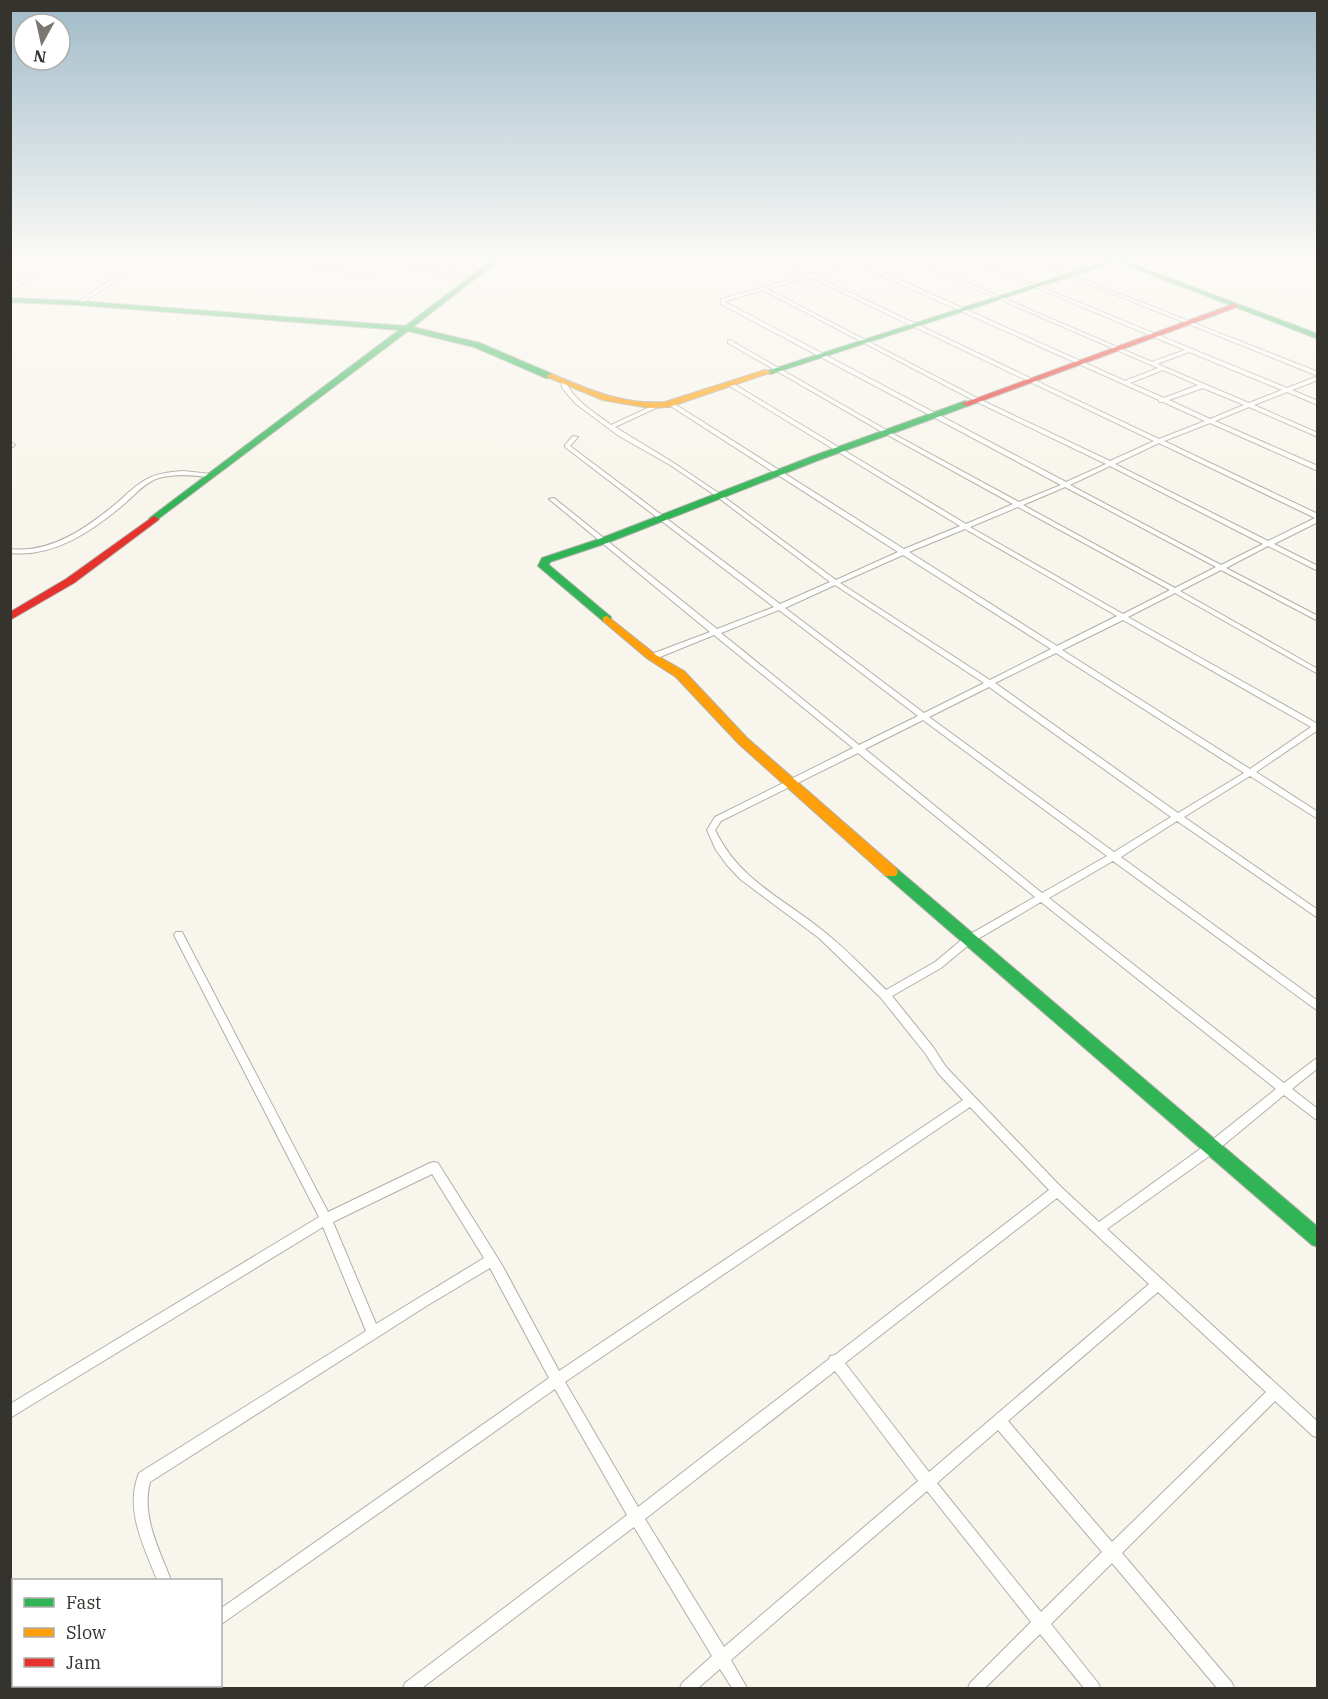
<svg xmlns="http://www.w3.org/2000/svg" width="1328" height="1699" font-family="'IBM Plex Serif',serif">
<style>
.lines{fill:none;stroke-linecap:round;stroke-linejoin:round}
.street-casing{stroke:#b2afa8;stroke-width:2}
.fast-casing{stroke:#b2afa8;stroke-width:2}
.slow-casing{stroke:#b2afa8;stroke-width:2}
.jam-casing{stroke:#b2afa8;stroke-width:2}
.street{fill:#fefefc;fill-rule:evenodd}
.fast{fill:#30b455;fill-rule:evenodd}
.slow{fill:#ff9f0a;fill-rule:evenodd}
.jam{fill:#e5322d;fill-rule:evenodd}
</style>
<rect width="100%" height="100%" fill="#f8f5ec"/>
<g class="lines">
<defs>
<path id="street" d="M48,262H53L10,291V287Z
M143,262H148L135,268L80,304L76,303L131,266Z
M280,262H290L363,272C373,270 380,262 390,262L478,276L476,277L387,265L373,273L363,274Z
M780,262H785L811,274L853,262H860L1125,381L1158,368L914,262H919L1152,362L1185,350L975,262H980L1287,388L1318,376V380L1292,390L1318,401V405L1287,392L1254,405L1318,433V437L1249,407L1215,421L1318,466V471L1210,423L1164,441L1318,514V522L1274,544L1318,566V571L1268,546L1226,568L1318,616V621L1221,570L1180,591L1318,669V674L1175,593L1128,617L1318,724V730L1256,772L1318,812V819L1250,776L1184,817L1318,910V918L1177,821L1121,857L1318,1001V1011L1113,861L1049,898L1284,1083L1318,1057V1068L1292,1089L1318,1109V1121L1284,1095L1215,1152L1107,1229L1318,1422V1437L1313,1436L1275,1401L1122,1553L1232,1683L1234,1688H1217L1112,1563L1051,1624L1098,1683L1100,1688H1084L1040,1634L985,1688H968L970,1683L1031,1622L927,1491L731,1660L747,1688H732L720,1669L698,1688H680L682,1683L712,1656L634,1527L422,1688H403L405,1683L627,1515L555,1389L220,1625V1609L549,1378L490,1268L428,1305L150,1482C141,1516 159,1549 171,1580H157C144,1546 124,1510 139,1473L366,1331L323,1227L10,1418V1404L319,1217L174,935L176,932H182L328,1212L430,1163L434,1162L438,1163L502,1265L559,1371L963,1100L938,1073L925,1053L881,998L819,938L740,879L727,865L716,850L707,830L715,817L853,748L714,635L655,659H649V655L710,632L549,499L554,498L717,629L774,607L565,447V445L573,436L578,437L570,446L780,604L830,582L716,496L670,465L619,436L576,404L562,388L561,380H565C573,400 594,412 611,425L652,406H656V408L615,427L674,463L720,494L836,580L898,552L669,405V403H673L904,549L960,526L728,385V383H732L966,524L1013,504L884,433L728,343V341L730,340L888,431L1019,502L1061,485L721,304V299L806,275ZM856,264L1159,400V402H1163L1205,421L1159,439L815,276ZM810,277L1154,441L1110,461L979,399L767,289ZM763,290L975,401L1106,464L1066,482L725,302V301ZM1189,352L1282,390L1249,403L1157,364ZM1163,370L1198,385L1164,398L1130,383ZM1203,388L1244,405L1210,419L1169,400ZM1159,443L1315,518L1268,541L1115,464ZM1110,466L1263,544L1221,565L1070,485ZM1065,487L1216,567L1175,588L1023,505ZM1018,507L1170,590L1123,614L970,527ZM965,529L1117,616L1057,646L909,552ZM903,555L1051,649L990,680L840,583ZM835,585L984,683L924,713L785,608ZM779,610L918,716L859,745L721,633ZM1123,620L1311,727L1250,769L1062,650ZM1056,653L1244,773L1178,813L995,683ZM989,687L1171,817L1114,852L929,717ZM923,720L1107,856L1042,893L865,749ZM858,753L1035,897L965,937L935,962L886,990C865,969 845,948 822,930C781,897 739,880 715,830L721,821ZM1041,902L1276,1089L1207,1144L1099,1222L1061,1187L946,1067L933,1047L892,996L941,968L971,943ZM970,1107L1049,1190L835,1355L830,1356L829,1359L638,1507L565,1382ZM432,1174L484,1258L376,1324L333,1222ZM1057,1198L1149,1284L929,1472L845,1363ZM1158,1292L1266,1392L1112,1542L1008,1421ZM835,1371L918,1481L724,1647L645,1519ZM998,1430L1102,1552L1041,1612L937,1483Z
M1034,262H1039L1318,372V376Z
M1146,262H1152L1134,268L1132,267Z
M12,443L15,445L10,449V444Z
M183,471L212,474L215,476L212,478C194,475 174,473 156,479C143,484 134,496 123,505C92,531 53,558 10,553V549C51,554 88,527 118,502C127,494 136,485 147,479C158,473 171,472 183,471Z
M113,1686H132L131,1688H113Z
M194,1686H210L211,1688H195Z"/>
<path id="fast" d="M490,262H497L413,327L480,343L552,374V378H546L474,347L408,331L154,522L149,519L151,517L399,330L78,305L10,302V298L78,301L405,326Z
M1105,262H1114L771,374L764,372Z
M1118,262H1126L1318,334V339Z
M965,401L968,402V406L819,460L607,543L550,562L549,565L611,617V621H603L538,566L542,558L599,539L813,456Z
M891,867L896,868L1318,1227V1247L1312,1245L886,876L884,872L886,868Z"/>
<path id="slow" d="M765,370L772,372L669,407L650,408L603,400L545,376L552,374C589,390 624,405 665,402Z
M607,616L656,655L684,671L747,738L896,868L898,872L896,876H886L739,744L676,677L648,659L603,621V617Z"/>
<path id="jam" d="M1233,304L1240,306L968,406L961,404Z
M154,516L159,519L157,521L74,583L10,620V612L66,579Z"/>
</defs>
<use href="#street" class="street-casing"/>
<use href="#fast" class="fast-casing"/>
<use href="#slow" class="slow-casing"/>
<use href="#jam" class="jam-casing"/>
<use href="#street" class="street"/>
<use href="#fast" class="fast"/>
<use href="#slow" class="slow"/>
<use href="#jam" class="jam"/>
</g>
<linearGradient id="sky" x2="0" y2="1"><stop stop-color="#a0bbc9"/><stop offset="0.52" stop-color="#fcfaf6"/><stop offset="1" stop-color="#fcfaf6" stop-opacity="0"/></linearGradient>
<rect width="1328" height="500" fill="url(#sky)"/>
<rect width="1328" height="1699" fill="none" stroke="#35332d" stroke-width="24"/>
<rect x="12" y="1579" width="210" height="108" fill="#ffffff" stroke="#aeadab" stroke-width="1.5"/>
<rect x="24" y="1598" width="30" height="9" fill="#30b455" stroke="#aeadab" stroke-width="1.5"/>
<text x="66" y="1609" font-size="18" fill="#35332d">Fast</text>
<rect x="24" y="1628" width="30" height="9" fill="#ff9f0a" stroke="#aeadab" stroke-width="1.5"/>
<text x="66" y="1639" font-size="18" fill="#35332d">Slow</text>
<rect x="24" y="1658" width="30" height="9" fill="#e5322d" stroke="#aeadab" stroke-width="1.5"/>
<text x="66" y="1669" font-size="18" fill="#35332d">Jam</text>
<g transform="translate(42 42) rotate(188)"><circle r="28" fill="#ffffff" stroke="#aeadab" stroke-width="1.5"/>
<path d="M0-4.5L10 22L0 15L-10 22Z" fill="#797770"/>
<text y="-9" font-size="16" font-weight="bold" text-anchor="middle" fill="#35332d">N</text>
</g>
</svg>
